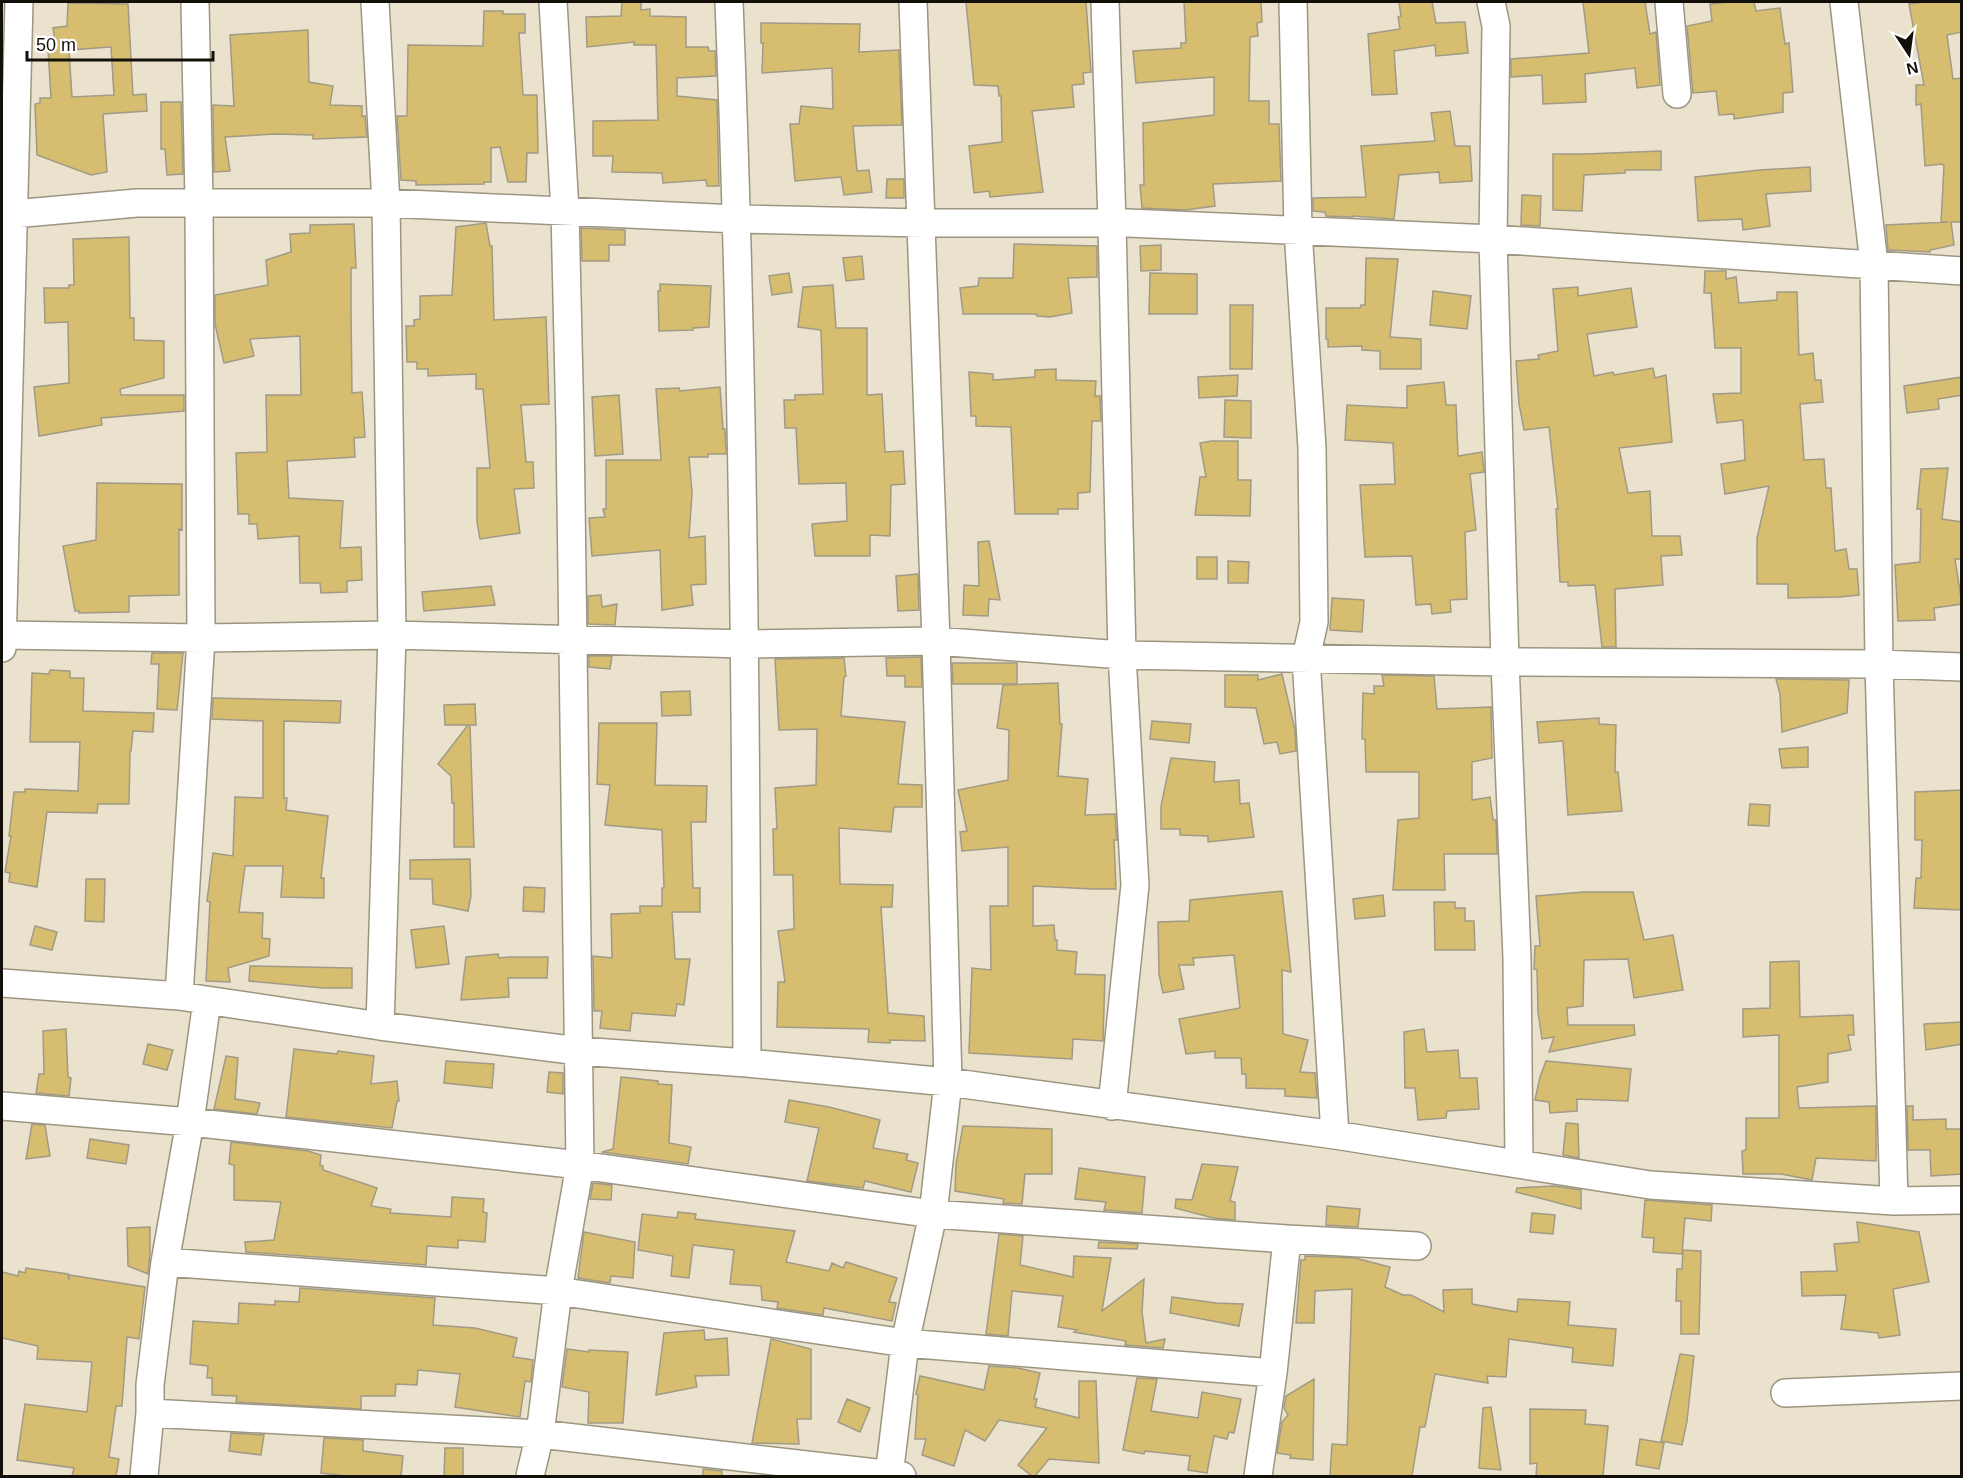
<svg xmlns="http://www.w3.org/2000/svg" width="1963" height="1478" font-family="Helvetica,sans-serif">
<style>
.building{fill:#d6bd70;stroke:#a19a85;stroke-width:1.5;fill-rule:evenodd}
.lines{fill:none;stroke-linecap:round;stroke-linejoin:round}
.minor-casing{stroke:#9c9580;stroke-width:30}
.minor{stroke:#fff;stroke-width:27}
</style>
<rect width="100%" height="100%" fill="#eae2cc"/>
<path class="building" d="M622,2H641V10L650,9V16L686,17V47H708L709,51H715L716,76L677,78V96L717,100L719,186H707L706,180L663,183L662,173L612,172L613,156H593V121L658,120L656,45H634V42L587,47L586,17L621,16Z
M966,2H1086L1091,72L1083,73L1084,84L1072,85L1074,107L1032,111L1043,192L990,197L989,191L974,193L969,146L1002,142L1001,96H999L998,86L974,85Z
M1184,2H1261L1262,22L1257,23L1258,36L1250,37L1249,101H1269V124H1279L1281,181L1213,184L1215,206L1185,210L1142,208L1140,185H1144L1143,123L1214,115V77L1136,83L1133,51L1181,48V43H1186Z
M1399,2H1432L1436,23L1465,22L1468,53L1436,56L1435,45L1394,51L1397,94L1372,95L1368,34L1400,29L1398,17L1401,16Z
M1583,2H1645L1650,34L1656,32L1660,85L1637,88L1635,68L1585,74L1586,102L1543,104L1542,75L1511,77V59L1589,53Z
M1731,2H1754L1756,11L1780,8L1785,44L1789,43L1793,92L1783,93V112L1734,119V114L1719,115L1716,91L1693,93L1687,26L1712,21L1710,4Z
M1924,2H1962V32L1947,35L1953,79L1962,78L1961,222H1951L1954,245L1930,250V252L1888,250L1886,225L1948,222H1941L1944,166L1942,164L1925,166L1921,104L1916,105V85H1924L1909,4Z
M68,3L128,4L133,95L146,94L147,111L103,114L107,172L91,175L37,155L35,104L40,103V98H51L48,49L56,48L53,28L67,26ZM111,47L114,95L72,97L69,50Z
M484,11H503V14H525V33H519L523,95H537L538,153H527L526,182H508L500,147L491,148V182H484V184L416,185V181L401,180L397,116H407L408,45L483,46Z
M761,23L860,24L859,52L899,50L902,125L853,126L857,171L869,170L872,192L844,195L841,177L795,181L790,124H799L801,106L833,109L832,68L762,73L763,43H761Z
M308,30L309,82L333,86L330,105L362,106V116H365L367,137L313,139V135L275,134L225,137L230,171L214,172L213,105L234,106L230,35Z
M161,102H181L183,174L167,175L165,149H161Z
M1450,111L1455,146H1470L1472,181L1440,183L1439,172L1399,175L1394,219L1353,216V217L1326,216L1325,212L1313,211V198L1366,197L1361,146L1435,141L1431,113Z
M1661,151V170H1625V173L1584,175L1582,211L1553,210V154H1585Z
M1810,167L1811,191L1766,194L1770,226L1743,230L1742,219L1698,221L1695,177L1760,170Z
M887,179H904V198H886Z
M1522,195L1541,196L1540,226L1521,225Z
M486,223L490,246H492L494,320L546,317L549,404L521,405L526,462H533L534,488L514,489L520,533L480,539L477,522V468H490L483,389H476V374L428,376V369H417V362H407L406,326H414V320L420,319V296L452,295L456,227Z
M354,224L356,268H351V307L352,393L362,392L365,437L354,438L355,457L287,461L289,498L343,501L340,548L361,547L362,580L347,581V592L321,593L320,583H300L299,536L258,539L257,524H249V514H238L236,453L267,452L266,395H301L300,336L250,339L254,356L224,363L215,324V295L268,285L266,260L291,252L290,234L310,233V225Z
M581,228L625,230V245H609V261H582Z
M129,237L130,318H134V340L164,341V378L120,389L121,395H184V411L101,418L102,425L39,436L34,387L69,383L68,322L45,323L44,288H69V285H74L73,239Z
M1014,244L1097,246V277L1068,278L1072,313L1050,317L1037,316V314H963L960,288L978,286L979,278H1013Z
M1161,245V270L1141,271L1140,246Z
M862,256L864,279L846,281L843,258Z
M1366,258L1398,259L1390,337L1421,339V369H1380V351L1362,350V346L1328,347V339H1326V308H1360L1361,305H1365Z
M1705,271H1726V279L1736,277L1739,303L1777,300V292H1797L1799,355L1813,353L1815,380H1821L1823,402L1800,404L1804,460L1824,459L1826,488H1831L1835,551L1846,549L1849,569H1857L1859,595L1839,597L1788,598V584H1757V538L1769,486L1725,494L1721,464L1745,460L1743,420L1717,423L1713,394L1741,393V348H1715L1711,293H1704Z
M789,273L792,292L772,295L769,276Z
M1150,273L1197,274V314H1149Z
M660,284L711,286L709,327L693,328V330L659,331L658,291H660Z
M833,285L836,328H867V395L882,394L885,452L903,451L905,484L891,485L890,536L870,535V556H815L812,524L847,521L846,483L799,484L796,428H785L784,400H795V395L823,394L821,330L798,327L803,287Z
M1578,287V296L1631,288L1637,327L1587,334L1594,376L1613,372L1614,375L1653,368L1655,378L1666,375L1672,442L1619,448L1628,493L1650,491L1652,536H1680L1682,555L1661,556L1663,585L1615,589L1616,647H1602L1595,585L1568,586V582H1560L1556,509H1558L1549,427L1524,430L1519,404L1516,361L1539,359L1538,355L1558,351L1553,289Z
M1433,291L1471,296L1467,329L1430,325Z
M1230,305H1253L1252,369H1230Z
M1056,369V380L1096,381L1095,396H1100L1101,421H1092L1090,492L1078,493V509H1058V514H1015L1011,427L976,426V416H971L969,372L993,374V380L1035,377V370Z
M1238,375L1237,396L1199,398L1198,377Z
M1962,377V395L1938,399L1939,409L1907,413L1904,386Z
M1444,382L1446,405H1456L1458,456L1482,452L1484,472L1470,474L1476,530L1465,532L1467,599L1450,600L1451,612L1432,614L1431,604L1416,605L1412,556L1365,557L1360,485L1395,484L1393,443L1345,440L1347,405L1407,408V386Z
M720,387L723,429H725L726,454H708V457H689L692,493L689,538L705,536L706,584L691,585L693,605L662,610L660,550L592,556L589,518L605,517L603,509H606V460H661L656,389L679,388L680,391Z
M619,395L623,454L595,456L592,397Z
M1225,400L1251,401V438L1224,437Z
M1212,441H1238V480H1251L1250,516L1195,515L1200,477H1206L1200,443Z
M1948,468L1942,519L1962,522V559H1955L1962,604L1934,608L1935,620L1898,621L1895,565L1920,562L1921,509H1917L1921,469Z
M97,483L182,484V530L179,529V595L129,596V612L79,613V611H75L63,546L96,540Z
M989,541L1000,600L989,599L988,616L963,615L964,585L979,586L978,542Z
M1197,557H1217V579H1197Z
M1228,561L1249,562L1248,583H1228Z
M918,574L919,610L898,611L896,576Z
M491,586L495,605L424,611L422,592Z
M601,595L602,607L617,604L615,625L588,624V596Z
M1332,598L1364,600L1362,632L1330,630Z
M152,653H183L177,710L157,709L159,664H151Z
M589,656H612L610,669L589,667Z
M921,657L922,687H905V676H887L886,658Z
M844,658L846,676L844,677L841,716L905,722L898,784L922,785V807H894L891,832L839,828L840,884L893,885L892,907H881L888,1013L924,1016L925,1041L890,1040V1043L868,1042L869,1029L777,1027L778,982H785L778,931L794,929L793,875H774L773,829H777L775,788L816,785L817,729L779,730L775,659Z
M952,663H1017V684H953Z
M50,670L70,671V678H84L83,711L154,713L153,732L133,731L131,751H130L129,804H98L97,813L47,812L37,887L9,882L10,873L5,872L11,836H9L14,792H25V789L78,791L80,742H30L32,673L49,674Z
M1282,674L1295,730L1296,751L1280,754L1277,742L1264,744L1256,708L1225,707V675H1258V680Z
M1382,675L1434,676L1437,709L1491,707L1492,758L1472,762V800L1490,797L1493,820H1496L1497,854H1444L1445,890H1393L1398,820L1419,818V772H1366L1365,739H1362L1363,693L1374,694V686H1384Z
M1776,679L1849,680L1847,713L1782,732L1780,694Z
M1058,683L1060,724H1062L1058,776L1088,779L1085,815L1115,814L1117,840H1114L1116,889H1093L1033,886V926L1054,925L1055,940H1057V950L1077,952L1075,974L1105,975L1103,1041L1073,1039L1072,1059L969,1053L972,968L991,970L990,906H1008V847L962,851L960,832L967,831L958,790L1008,780L1009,730L997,728L1003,685Z
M690,691L691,715L662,716L661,692Z
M213,698L341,701L340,723L284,721V798H287L286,810L328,816L321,878H324V898L281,897L283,866H245L239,912L263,913L262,938L270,939L269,956L228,968L230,982L206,981L210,902L207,901L213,853L233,856L235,797L263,798V721L212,719Z
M475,704L476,725H470L474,847H454V803H452L451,776L438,764L468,725H445L444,705Z
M1599,718V724L1616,725L1615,772H1618L1622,811L1568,815L1563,741L1539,743L1537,722Z
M1152,721L1191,724L1189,743L1150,739Z
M599,723H657L655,785L707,786L706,822H691L693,888H700V912H672L675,959H690L684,1005L677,1004L675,1016L632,1013L630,1031L600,1028L602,1011H594L593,956L612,958L611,914L640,913V906H662V888H664L662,830L605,825L610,785L597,784Z
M1808,747V767L1782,768L1779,749Z
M1171,758L1215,762L1214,782L1239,780L1240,804L1249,803L1254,837L1208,842V836L1180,835V829H1161V806Z
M1962,790V910L1914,908L1916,878H1921L1922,840H1915V792Z
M1750,804L1770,805L1769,826L1748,825Z
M470,859L471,896L468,911L433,904L432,879H410V860Z
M86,879H105L104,922L85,921Z
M524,887L545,888L544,912L523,911Z
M1282,891L1291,972L1282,970L1283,1034L1308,1040L1300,1072L1315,1073L1317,1098L1285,1096V1089L1246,1088V1074H1242L1241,1058H1215V1051L1186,1054L1179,1019L1240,1008L1234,955L1193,958L1194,965H1179L1184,989L1163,993L1159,974L1158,922L1189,921L1190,900Z
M1584,892H1633L1644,940L1673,935L1683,990L1634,998L1628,959L1584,960L1583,1006L1567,1008L1568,1025H1634L1635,1035L1549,1052L1554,1037L1542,1039L1538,1012L1537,970L1534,969L1535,946H1540L1536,896Z
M1383,895L1385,916L1355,919L1353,899Z
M1434,902H1455V908H1465V921H1474L1475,950H1435Z
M35,926L57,932L52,950L30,945Z
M444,926L449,964L416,968L411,930Z
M498,954L499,958L509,957H548L547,978H508L509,997L461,1000L466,957Z
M1799,961L1800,1017L1853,1015L1854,1035H1848L1851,1050L1828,1054V1082L1797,1087L1799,1108L1876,1106V1161L1816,1158L1812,1180L1781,1174H1743L1742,1151L1746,1150V1118H1779V1035L1743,1037V1009L1770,1008V962Z
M250,966L352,968V988H323L249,981Z
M1962,1022V1044L1926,1050L1924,1024Z
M66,1029L68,1077L71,1078L69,1096L36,1093L39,1074H44L43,1031Z
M1424,1029L1427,1052L1458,1050L1460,1078H1477L1479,1109L1447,1111L1446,1118L1418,1120L1415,1088H1405L1404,1032Z
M148,1044L173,1050L167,1070L143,1064Z
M294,1049L337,1054L338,1051L374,1056L371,1084L397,1081L399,1101H397L392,1128L286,1117Z
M226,1056L238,1058L235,1099L260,1103L257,1114L214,1109Z
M446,1061L494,1064L492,1088L444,1083Z
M1546,1061L1631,1069L1628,1101L1577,1099V1111L1550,1113L1549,1102L1535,1100L1540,1077Z
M549,1072L563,1073V1094L547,1092Z
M621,1077L658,1081V1084L672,1085L669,1143L691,1147L688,1164L602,1152L613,1149Z
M789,1100L829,1107L880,1120L873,1148L908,1154L906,1160L918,1163L911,1192L865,1181L863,1188L807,1181L819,1128L785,1122Z
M1907,1106H1913V1120L1946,1119V1129H1962V1174L1931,1176L1930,1150H1908Z
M1566,1123L1578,1124L1579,1158L1563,1155Z
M32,1124L45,1125L50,1156L26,1159Z
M963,1126L1052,1129V1174H1025L1022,1204L1003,1203L1004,1199L955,1191L956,1164Z
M90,1139L129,1145L126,1164L87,1158Z
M231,1142L308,1151L321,1155L320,1165L323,1166V1170L377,1188L371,1206L391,1209L390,1213L451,1217L452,1197L484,1199L483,1212L487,1213L485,1242L458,1240V1248L427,1246L426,1265L246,1252L245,1242L274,1240L281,1202L234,1200V1165L229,1164Z
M1202,1164L1238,1167L1230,1201L1235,1202V1220L1213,1218L1175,1208L1176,1199L1192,1200Z
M1079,1168L1145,1177L1142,1213L1104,1210L1106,1202L1075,1199Z
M593,1183L612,1185L611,1200L590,1199Z
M1554,1186L1581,1190V1209L1516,1192L1517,1188Z
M1645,1200L1712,1205L1711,1221L1685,1218L1682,1254L1653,1252L1654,1238L1642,1237Z
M1327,1206L1360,1209L1358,1227L1326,1225Z
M678,1212L696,1214L695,1219L795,1231L786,1262L829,1271L832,1263L843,1268L846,1262L897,1278L889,1302L896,1303L892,1321L824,1308L823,1315L777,1308L778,1302L762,1300L761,1286L730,1284L734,1250L693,1245L689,1278L671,1276L673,1256L638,1250L642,1214L677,1218Z
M1532,1213L1555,1215L1553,1234L1530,1232Z
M1857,1222L1919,1232L1929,1282L1893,1289L1900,1335L1879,1338L1878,1333L1841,1329L1846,1295L1802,1296L1801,1272L1837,1271L1834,1244L1859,1242Z
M150,1227V1253L148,1274L128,1266L127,1228Z
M584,1232L635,1242L633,1278L611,1276L610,1283L578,1278Z
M999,1234L1023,1236L1020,1265L1073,1277L1074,1256L1111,1258L1102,1311L1144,1279L1142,1312L1146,1343L1165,1339L1163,1348L1125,1345L1126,1341L1074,1332L1077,1330L1058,1327L1063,1296L1012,1291L1008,1336L986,1334Z
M1099,1242L1138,1244L1137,1249L1098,1248Z
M1683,1250L1701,1251L1699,1334H1681V1301H1676L1677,1269H1682Z
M1305,1256L1355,1258L1390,1267L1385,1287L1403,1295H1411L1444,1312L1443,1290L1472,1289V1304L1517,1312L1518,1299L1570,1302L1568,1325L1616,1329L1613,1366L1572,1362L1573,1348L1509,1339L1506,1377L1487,1376L1488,1383L1435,1374L1425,1427H1420L1412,1476H1330L1332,1444L1347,1445L1352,1289L1315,1291L1314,1323H1296L1301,1260H1305Z
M26,1268L68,1274L69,1280V1275L145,1287L139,1339L127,1337L122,1406H116L109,1457L119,1459L116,1476H72L74,1468L17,1460L25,1404L87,1412L92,1362L37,1359L38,1346L2,1338V1272L18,1276L19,1271L25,1273Z
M300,1288L435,1298L433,1325L475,1328L517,1338L513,1357L533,1360L531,1382L525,1381L520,1417L455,1407L460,1374L418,1370L417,1385L396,1384L395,1396H361V1409L236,1402L237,1396L212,1395V1378H207L208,1366L190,1364L193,1321L238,1324L239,1303L275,1305V1301L299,1302Z
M1172,1297L1216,1303L1243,1304L1239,1326L1170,1313Z
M704,1330L705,1340L727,1338L729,1375L695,1376L697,1387L656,1395L664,1333Z
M771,1339L811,1349V1419H797L799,1444L752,1443Z
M567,1349L589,1352V1350L628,1352L623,1423H588L589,1392L562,1387Z
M1680,1354L1694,1356L1687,1421L1682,1445L1661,1441Z
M989,1366L1018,1368L1040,1373L1034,1399H1037L1035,1407L1079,1418V1381H1096L1099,1463L1049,1459L1035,1476H1032L1018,1465L1047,1428L999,1420L985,1441L965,1430L954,1466L922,1455L926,1439H915L918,1395L916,1394L920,1376L984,1390Z
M1137,1378L1157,1379L1151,1411L1198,1418L1202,1392L1241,1399L1234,1433L1229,1432L1227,1439L1214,1436L1207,1473L1188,1470L1190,1456L1145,1451L1144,1454L1123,1450Z
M1314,1379L1313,1460L1290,1458L1291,1455L1277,1453L1282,1422L1288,1415L1284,1408L1286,1396Z
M847,1399L870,1408L860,1432L838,1422Z
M1491,1407L1501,1470L1479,1468L1483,1408Z
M1530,1409L1586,1410L1585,1424L1608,1426L1603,1476H1536L1537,1463L1530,1464Z
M231,1433L264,1435L261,1455L229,1451Z
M324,1438L363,1440V1451L403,1456L401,1476H347L321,1473Z
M1640,1439L1664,1443L1659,1469L1636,1465Z
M445,1448H463V1476H444Z
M703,1469L722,1471V1476H703Z"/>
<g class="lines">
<defs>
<path id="minor" d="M375,2L386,203L392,635L380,1026
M729,2C743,355 746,709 747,1063
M1105,2L1112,223L1122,655L1135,885L1112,1106
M1293,2L1298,230L1312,448L1314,622L1306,658L1335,1135
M1491,2L1496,26L1493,239L1505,662L1517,958L1519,1163
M1669,2L1677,94
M1844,2L1874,264L1879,664L1894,1201
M2,215L137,203H386L737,219L922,223H1128L1493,239L1962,271
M2,635L201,638L392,635L746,644L936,641L1122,655L1505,662L1879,664L1962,667
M2,648L19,2
M2,983L179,996L380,1026L579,1051L747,1063L948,1082L1335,1135L1650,1185L1894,1201L1962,1200
M179,996L201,638L199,202L195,2
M2,1106L190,1122L580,1165L933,1214L1287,1239L1417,1246
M165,1262L558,1291L905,1343L1273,1373
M1785,1393L1962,1386
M150,1413L540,1434L902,1476
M144,1476L150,1413V1385L165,1262L190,1122L207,1001
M530,1476L540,1434L558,1291L580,1165L570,427L565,211L553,2
M889,1476L905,1343L933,1214L948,1082L936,641L913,2
M1258,1476L1273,1373L1287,1239"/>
</defs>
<use href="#minor" class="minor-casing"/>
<use href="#minor" class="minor"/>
</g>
<rect width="1963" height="1478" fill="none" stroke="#131009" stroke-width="6"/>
<g transform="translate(1909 54) rotate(167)" stroke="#ffffff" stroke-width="4.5" paint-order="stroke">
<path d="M0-4.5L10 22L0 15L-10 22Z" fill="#131009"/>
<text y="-9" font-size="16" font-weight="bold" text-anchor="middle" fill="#131009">N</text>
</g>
<path d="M27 51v9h186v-9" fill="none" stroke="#131009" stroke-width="3"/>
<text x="36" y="51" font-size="18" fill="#131009" stroke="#ffffff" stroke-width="4.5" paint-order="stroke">50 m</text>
</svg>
